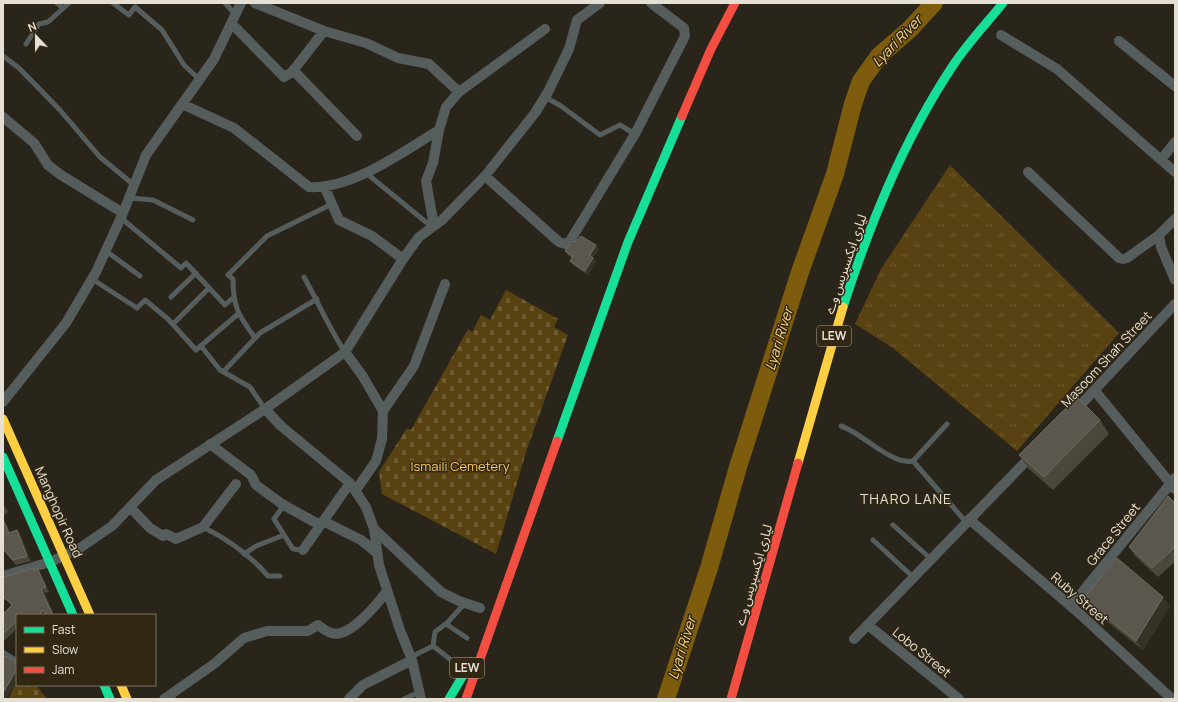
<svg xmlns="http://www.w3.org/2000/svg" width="1178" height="702" font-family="Manrope,'Noto Sans Arabic',sans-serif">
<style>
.cemetery{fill:url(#cemetery-stones)}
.park{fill:url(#park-tufts)}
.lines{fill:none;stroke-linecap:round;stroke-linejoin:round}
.river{stroke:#7d5d0d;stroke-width:18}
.lane{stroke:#555d5d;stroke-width:5}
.street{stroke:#555d5d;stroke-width:10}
.fast{stroke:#16e098;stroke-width:9}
.slow{stroke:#ffcf43;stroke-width:9}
.jam{stroke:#f24e42;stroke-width:9}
.wall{fill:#4b473d}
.shaded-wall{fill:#373228}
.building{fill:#5b574e;stroke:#716c63}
.labels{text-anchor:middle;stroke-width:3;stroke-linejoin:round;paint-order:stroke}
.shield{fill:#312713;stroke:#b0a89a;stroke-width:1}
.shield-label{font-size:12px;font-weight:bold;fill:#e6e0d4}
.street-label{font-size:13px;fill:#e6e0d4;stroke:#312713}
.park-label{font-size:13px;fill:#f8c760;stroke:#312713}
.water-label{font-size:14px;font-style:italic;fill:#fdd688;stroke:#312713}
.neighbourhood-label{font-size:14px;letter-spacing:1px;fill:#e6e0d4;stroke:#312713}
</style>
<defs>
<pattern id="cemetery-stones" width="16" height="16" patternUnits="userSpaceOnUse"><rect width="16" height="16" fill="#584211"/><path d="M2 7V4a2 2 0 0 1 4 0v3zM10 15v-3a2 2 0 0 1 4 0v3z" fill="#705d33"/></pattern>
<pattern id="park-tufts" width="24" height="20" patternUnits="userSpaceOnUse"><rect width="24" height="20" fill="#584211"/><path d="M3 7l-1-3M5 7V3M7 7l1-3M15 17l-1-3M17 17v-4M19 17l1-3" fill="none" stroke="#705d33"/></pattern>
</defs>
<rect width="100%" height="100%" fill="#2a251a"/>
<path class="cemetery" d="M506,290L558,319L554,327L568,335L527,449L496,554L382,494L379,472L407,428L411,430L468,329L472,332L481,315L490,320Z
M17,681V685H36L47,699H8Z"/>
<path class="park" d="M950,165L1119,333L1017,451L893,348L855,324L881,269Z"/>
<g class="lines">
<path class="river" d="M666,699L709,568L738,467L800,272L835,174L853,104L861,81L879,56L910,29L934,3"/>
<path class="lane" d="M57,3L63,8
M113,3L129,15L135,7L162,30L184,65L200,80
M225,3L236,15
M26,44L39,24L48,22L69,3
M3,56L19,68L59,109L100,157L134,185
M545,97L561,106L600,135L620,125L635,134
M366,173L432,227
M129,198L153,200L193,220
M121,218L181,268L186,263L225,305L234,297
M106,251L140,276
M304,277C318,302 329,328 345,352
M92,279L137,308L145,300L168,319L196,350L238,314
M171,297L196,273
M173,324L209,288
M255,338C239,316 233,308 233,279L228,275L267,236L332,204
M201,346L220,370L250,387L265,409
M224,371L260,333L317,299
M947,424L913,461L966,522
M841,426C861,432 892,466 913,461
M284,505L274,519L293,549L303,550
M893,525L931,559
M203,527C227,539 250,555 268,576H280
M873,540L913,577
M244,554L256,546L284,535
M446,624L467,638
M433,646L455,663
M3,652L17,661
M411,657L433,646L435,632L448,622L465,603
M404,699L419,692"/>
<path class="street" d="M255,3L324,31L366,43L398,58L429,64L459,92L446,107L439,130L433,163L426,181L434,226
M232,24L284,77L292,72L324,31
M1001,35L1057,69L1175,172
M1119,41L1175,86
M293,70L357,136
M459,92L545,29
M182,104L234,128L309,187C351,190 404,151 439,130
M3,117L34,143L48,165L61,175L123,213
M1161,160L1175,142
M1028,172L1119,258L1123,259L1127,258L1159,235
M485,176L559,242L565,244L570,241L635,134L685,36L684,28L651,3
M324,186L339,220L372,236L403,259
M1175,219L1159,235L1161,247L1175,280
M345,352L362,375L383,411L382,439L376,461L356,490
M1095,391L1175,489
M3,402L66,323L96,272L123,213L146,155L214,59L241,3
M265,409L281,426L350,483L366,507L374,529L379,565L400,630L412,660L421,699
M383,411L414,366L445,284
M1073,413L1175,304
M210,444L251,475L256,485L282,504L320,525
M130,507L150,528L163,536L166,534L176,539L203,527L236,484
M969,519L1081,615L1172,699
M323,521L361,540L377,553
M374,529L441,592L459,601L480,608
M303,550L350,483
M3,576L50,562L80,548L112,526L156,480L265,409L345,352L403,259L419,237L442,220L485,176L535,113L548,92L569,49L577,20L600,3
M1071,606L1175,478
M868,625L959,699
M854,639L1034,453
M164,699L214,664L244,638L267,631H308L318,625C322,628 327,632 332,633C349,639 378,603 387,591
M349,699L363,685L412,660"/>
<path class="fast" d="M843,307C870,224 903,141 952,67C967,44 986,24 1003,3
M557,441L628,242L682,116
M3,457L73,615
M104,685L110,699
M449,699L471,662"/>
<path class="slow" d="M3,419L90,615
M798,463L843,307
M121,685L127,699"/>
<path class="jam" d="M682,116L711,49L735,3
M466,699L557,441
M731,699L798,463"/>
</g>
<path class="wall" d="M575,242L596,245L599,249L593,258L596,262L588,275L573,265L570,261L572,258L568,255L565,251Z
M1100,420L1109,434L1053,490L1029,469L1019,455Z
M1175,503V562L1158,577L1136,557L1129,547Z
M3,504L8,512L3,516Z
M3,519L6,523L10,533L17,530L21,535L31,561L16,565L3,550Z
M37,568L40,573L49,592L45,593L54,615H17V628L5,640L3,638V614L12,605L6,600L3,601V577L35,570Z
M1083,599L1170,606L1143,650L1090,608Z"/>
<path class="shaded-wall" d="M596,245L599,249L593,258L596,262L588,275L585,271L590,255Z
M3,519L6,523L13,538L9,533Z
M17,530L21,535L31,561L27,556Z
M37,568L40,573L49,592L46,587Z
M41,589L45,593L54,615H53Z
M1163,597L1170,606L1143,650L1136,641Z
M43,610L46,615H40Z
M17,669V680L6,699H3V693Z"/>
<path class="building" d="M581,236L596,245L590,255L593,258L585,271L570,261L573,256L565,251L570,243L573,241L575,242Z
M1077,397L1100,420L1044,477L1019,455Z
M1168,496L1175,503V547L1152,568L1129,547Z
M3,520L9,533L17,530L27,556L13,560L3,549Z
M1117,558L1163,597L1136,641L1083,599Z
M34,568L35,571L37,568L46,587L41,589L53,615H46L43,610L40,615H25L23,614L22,615H17V620L3,634V614L12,605L3,596V577Z
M5,656L17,662V669L3,693V659Z"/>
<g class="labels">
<g class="shield">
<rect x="817" y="326" width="34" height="20" rx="3"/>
<rect x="450" y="658" width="34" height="20" rx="3"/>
</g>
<g class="shield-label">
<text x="834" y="340">LEW</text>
<text x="467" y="672">LEW</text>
</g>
<g class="street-label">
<text transform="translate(845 264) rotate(-71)" y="5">لیاری ایکسپریس وے</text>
<text transform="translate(1106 359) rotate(-47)" y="5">Masoom Shah Street</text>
<text transform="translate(59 512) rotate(66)" y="5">Manghopir Road</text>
<text transform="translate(1113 534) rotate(-51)" y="5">Grace Street</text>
<text transform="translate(753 575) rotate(-74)" y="5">لیاری ایکسپریس وے</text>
<text transform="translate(1080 598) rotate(41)" y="5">Ruby Street</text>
<text transform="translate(922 652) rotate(39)" y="5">Lobo Street</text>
</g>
<g class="park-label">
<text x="460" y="471">Ismaili Cemetery</text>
</g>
<g class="water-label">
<text transform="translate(897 41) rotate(-46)" y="5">Lyari River</text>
<text transform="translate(779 339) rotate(-73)" y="5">Lyari River</text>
<text transform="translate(682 648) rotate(-73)" y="5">Lyari River</text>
</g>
<g class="neighbourhood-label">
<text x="906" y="504">THARO LANE</text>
</g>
</g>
<rect width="1178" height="702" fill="none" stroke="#e6e0d4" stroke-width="8"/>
<rect x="16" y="614" width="140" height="72" fill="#312713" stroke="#797160"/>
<rect x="24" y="627" width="20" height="6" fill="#16e098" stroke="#797160"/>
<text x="52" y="634" font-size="12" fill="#e6e0d4">Fast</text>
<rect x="24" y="647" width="20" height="6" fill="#ffcf43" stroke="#797160"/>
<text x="52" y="654" font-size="12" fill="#e6e0d4">Slow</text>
<rect x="24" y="667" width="20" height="6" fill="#f24e42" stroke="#797160"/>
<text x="52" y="674" font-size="12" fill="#e6e0d4">Jam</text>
<g transform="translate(36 36) rotate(338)" stroke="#312713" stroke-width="3" paint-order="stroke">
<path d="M0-3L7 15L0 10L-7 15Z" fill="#e6e0d4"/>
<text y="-6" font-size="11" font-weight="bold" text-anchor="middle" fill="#e6e0d4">N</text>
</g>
</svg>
